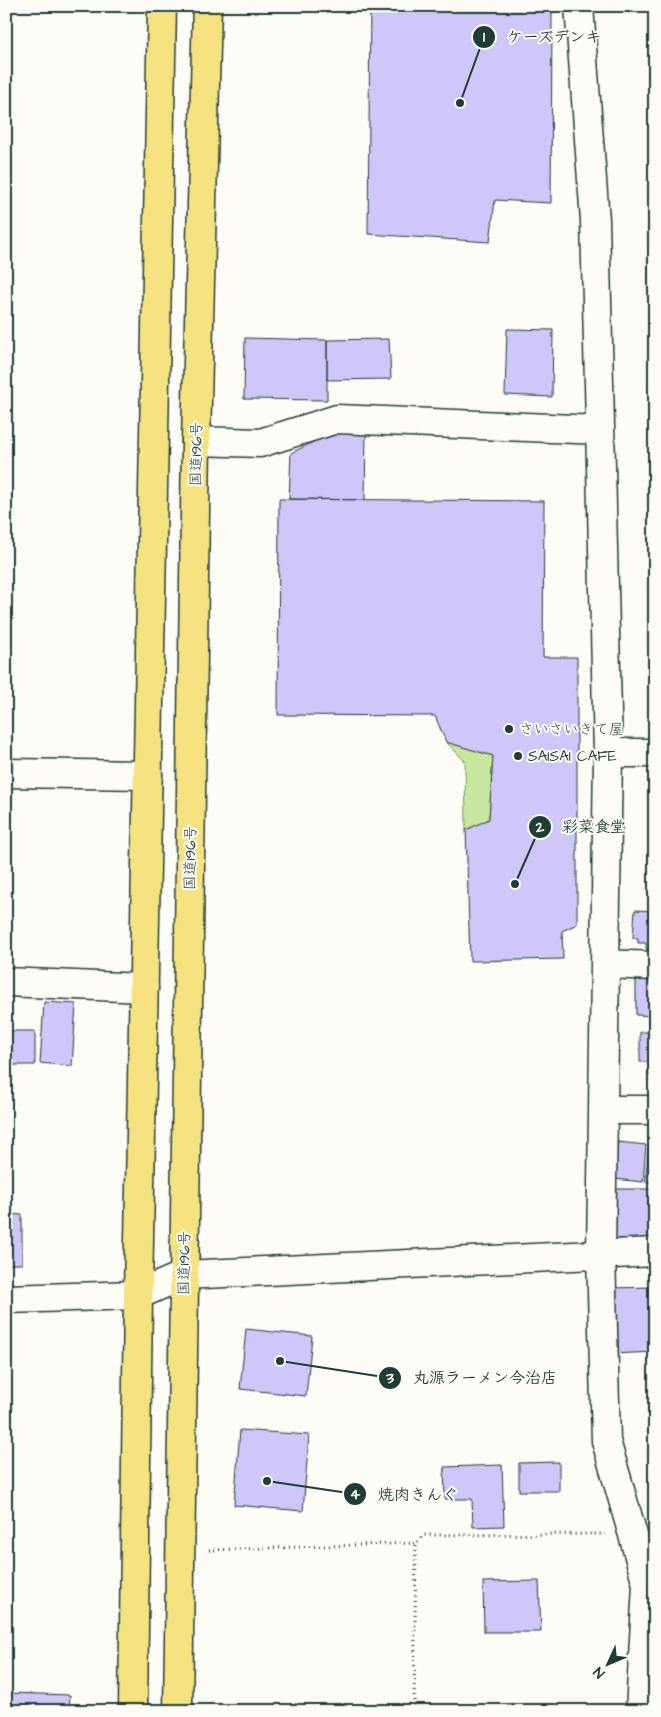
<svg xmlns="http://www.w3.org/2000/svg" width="661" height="1717" font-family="'Architects Daughter','Klee One',sans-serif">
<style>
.green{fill:#c9e89f;stroke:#74926a}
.building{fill:#cfc7f9;stroke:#1f3d34}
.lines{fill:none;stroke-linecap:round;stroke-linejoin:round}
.minor-casing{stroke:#1f3d34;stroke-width:31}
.highway-casing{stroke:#1f3d34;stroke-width:31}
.path{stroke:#1f3d34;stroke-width:3;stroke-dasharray:1 4;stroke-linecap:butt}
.minor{stroke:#fdfcf7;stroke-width:28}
.highway{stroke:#f6e281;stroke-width:28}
.poi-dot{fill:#1f3d34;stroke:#fdfcf7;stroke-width:2}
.labels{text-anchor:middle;stroke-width:4;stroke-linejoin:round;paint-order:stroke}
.street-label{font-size:15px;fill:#1f3d34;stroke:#fdfcf7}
.poi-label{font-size:15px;fill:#1f3d34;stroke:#fdfcf7;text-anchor:start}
.leader{fill:none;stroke:#1f3d34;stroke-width:2}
.callout-dot{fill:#1f3d34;stroke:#fdfcf7;stroke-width:2}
.mark-label{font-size:15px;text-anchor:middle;font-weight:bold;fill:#fff}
.callout-label{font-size:16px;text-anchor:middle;font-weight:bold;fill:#1f3d34;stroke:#fdfcf7;stroke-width:4;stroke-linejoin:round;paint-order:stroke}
</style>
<rect width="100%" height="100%" fill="#fdfcf7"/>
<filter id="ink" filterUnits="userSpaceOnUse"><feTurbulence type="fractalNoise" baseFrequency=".02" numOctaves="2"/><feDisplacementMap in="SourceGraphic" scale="10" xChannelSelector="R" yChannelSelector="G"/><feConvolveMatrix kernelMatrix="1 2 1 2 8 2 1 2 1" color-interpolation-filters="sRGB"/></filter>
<g filter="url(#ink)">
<path class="green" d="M446,742L493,756L489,819L466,830L465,761Z"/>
<path class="building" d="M370,6H552L551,203L495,200L490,242L368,234Z
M507,329L553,330L552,397L505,395Z
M245,338L327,340V400L244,399Z
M389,339L391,379L327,380V340Z
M338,430L366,431L365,500L289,499L291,453Z
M279,499L544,501L543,657H577V924L562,931L563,959L470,961L466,830L489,819L493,756L446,742L435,716L278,715Z
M635,910L655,911V949H646V943H638V938H633Z
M636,980L655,981V1016L636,1015Z
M44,1002L76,1004L72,1066L40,1063Z
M6,1031H35V1065H6Z
M640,1032H655V1076H649V1062H640Z
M618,1142L646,1145L643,1182L614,1179Z
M649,1144L655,1145V1183L645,1182Z
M612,1189H655V1239H612Z
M6,1214L22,1215V1264H6Z
M655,1287V1352L611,1354L609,1288Z
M246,1329L312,1336L306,1396L240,1389Z
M240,1430L309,1435L303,1511L234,1505Z
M559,1462V1491H519V1463Z
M502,1465L504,1526L473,1527L472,1499H445L444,1467Z
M539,1581L541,1632H484L483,1582Z
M10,1693L70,1695L69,1711H9Z"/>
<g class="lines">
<defs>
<path id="minor" d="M579,6L595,220L608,753L601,1254L606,1441L647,1584L640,1711
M196,441L260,443L337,419L600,430
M608,753H655
M6,773L148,775
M605,964L655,966
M6,982L144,988
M603,1110H655
M6,1299L138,1295L184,1275L655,1252"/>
<path id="highway" d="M133,1711L138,1295L162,6
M178,1711L196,441L207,6"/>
</defs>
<use href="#minor" class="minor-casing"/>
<use href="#highway" class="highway-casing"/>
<path class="path" d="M209,1550L416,1543
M414,1711L416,1543L424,1535L605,1534"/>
<use href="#minor" class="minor"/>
<use href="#highway" class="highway"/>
</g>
</g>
<g class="poi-dot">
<circle cx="509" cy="729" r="5"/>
<circle cx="518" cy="756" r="5"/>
</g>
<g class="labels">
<g class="street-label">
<text transform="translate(196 454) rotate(-89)" y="5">国道196号</text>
<text transform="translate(190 858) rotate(-89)" y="5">国道196号</text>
<text transform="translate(184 1263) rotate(-89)" y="5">国道196号</text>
</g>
<g class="poi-label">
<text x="519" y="734">さいさいきて屋</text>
<text x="528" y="761">SAISAI CAFE</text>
</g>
</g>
<path class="leader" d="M460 103L484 37M515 884L540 827M280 1361L390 1378M267 1481L355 1494"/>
<g class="callout-dot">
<circle cx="460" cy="103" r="5"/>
<circle cx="515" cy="884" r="5"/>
<circle cx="280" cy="1361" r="5"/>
<circle cx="267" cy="1481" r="5"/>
<circle cx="484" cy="37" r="12"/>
<circle cx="540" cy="827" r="12"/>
<circle cx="390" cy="1378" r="12"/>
<circle cx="355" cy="1494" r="12"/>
</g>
<g class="mark-label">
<text x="484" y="42">1</text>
<text x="540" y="832">2</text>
<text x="390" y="1383">3</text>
<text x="355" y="1499">4</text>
</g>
<g class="callout-label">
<text x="554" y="42">ケーズデンキ</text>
<text x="594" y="832">彩菜食堂</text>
<text x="485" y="1383">丸源ラーメン今治店</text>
<text x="418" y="1500">焼肉きんぐ</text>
</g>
<rect width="661" height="1717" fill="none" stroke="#fdfcf7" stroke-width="25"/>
<rect x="12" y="12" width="636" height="1692" fill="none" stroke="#1f3d34" stroke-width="2" filter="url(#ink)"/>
<g transform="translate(608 1664) rotate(226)" stroke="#fdfcf7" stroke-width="4" paint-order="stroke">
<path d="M0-4L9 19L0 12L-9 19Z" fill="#1f3d34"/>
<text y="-8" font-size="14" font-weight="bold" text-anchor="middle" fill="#1f3d34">N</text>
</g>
</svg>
